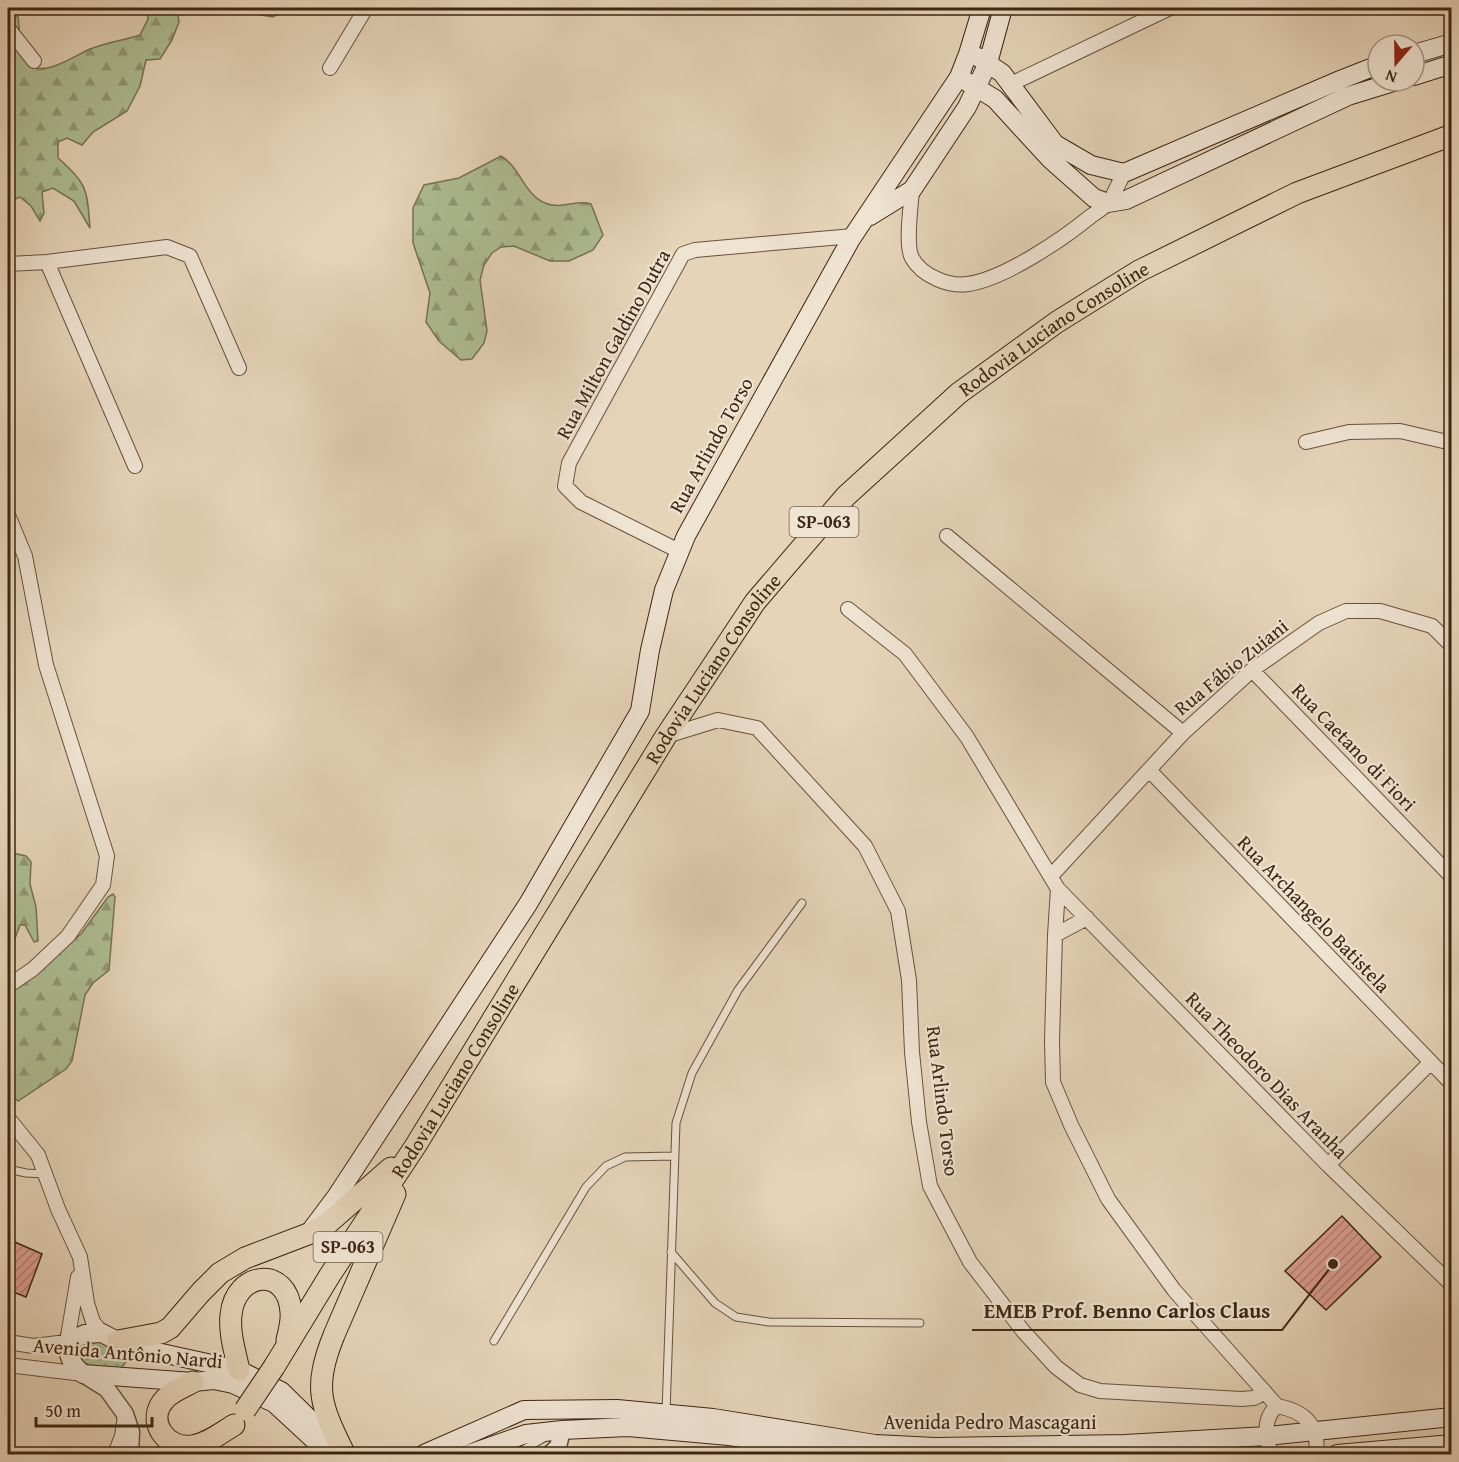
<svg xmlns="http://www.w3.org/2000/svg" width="1459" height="1462" font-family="'Gentium Book Plus',serif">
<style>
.grass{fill:url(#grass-dots);stroke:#767253;stroke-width:1.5}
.forest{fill:url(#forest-firs);stroke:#767253;stroke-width:1.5}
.building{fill:url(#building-hatch);stroke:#3d2612;stroke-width:1.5}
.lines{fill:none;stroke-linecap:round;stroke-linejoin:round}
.service-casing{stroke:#67523c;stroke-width:9}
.minor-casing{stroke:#67523c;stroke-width:16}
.tertiary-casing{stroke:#67523c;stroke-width:19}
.secondary-casing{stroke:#3d2612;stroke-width:20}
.primary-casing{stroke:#3d2612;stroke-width:23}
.service{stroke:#efe3d2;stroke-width:7}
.minor{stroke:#efe3d2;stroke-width:14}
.tertiary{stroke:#efe3d2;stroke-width:16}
.secondary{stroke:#efe3d2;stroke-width:18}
.primary{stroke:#e6d4b9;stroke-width:21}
.primary-bridge-casing{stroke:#3d2612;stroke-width:23;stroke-linecap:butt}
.primary-bridge{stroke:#e6d4b9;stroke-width:21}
.labels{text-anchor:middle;stroke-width:4.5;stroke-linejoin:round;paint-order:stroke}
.shield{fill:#efe3d2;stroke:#725f4c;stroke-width:1.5}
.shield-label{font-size:18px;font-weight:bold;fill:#3d2612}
.street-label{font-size:20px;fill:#3d2612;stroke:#efe3d2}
.leader{fill:none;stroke:#3d2612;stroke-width:2}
.callout-dot{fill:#3d2612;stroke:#efe3d2;stroke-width:2}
.callout-label{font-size:21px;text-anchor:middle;font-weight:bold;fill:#3d2612;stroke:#efe3d2;stroke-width:4.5;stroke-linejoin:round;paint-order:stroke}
</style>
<defs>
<pattern id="grass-dots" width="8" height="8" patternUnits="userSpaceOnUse" patternTransform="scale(1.5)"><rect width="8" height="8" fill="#aebe94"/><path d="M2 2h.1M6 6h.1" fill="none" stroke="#8f9a77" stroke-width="1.8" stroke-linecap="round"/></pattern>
<pattern id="forest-firs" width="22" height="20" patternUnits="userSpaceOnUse" patternTransform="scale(1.5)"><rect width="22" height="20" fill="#aebe94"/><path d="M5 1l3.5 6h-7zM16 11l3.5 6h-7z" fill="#8f9a77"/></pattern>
<pattern id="building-hatch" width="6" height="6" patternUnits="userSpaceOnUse" patternTransform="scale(1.5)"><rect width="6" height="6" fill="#dd9e93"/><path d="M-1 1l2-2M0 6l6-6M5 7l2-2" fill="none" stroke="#b48177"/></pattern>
</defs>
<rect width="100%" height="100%" fill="#e6d4b9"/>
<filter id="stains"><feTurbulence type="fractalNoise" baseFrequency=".00333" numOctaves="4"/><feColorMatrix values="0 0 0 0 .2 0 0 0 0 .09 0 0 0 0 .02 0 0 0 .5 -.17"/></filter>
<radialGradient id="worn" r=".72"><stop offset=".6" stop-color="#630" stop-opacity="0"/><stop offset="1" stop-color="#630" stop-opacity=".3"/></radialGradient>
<path class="grass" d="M95,1339L120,1350L126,1362L122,1367L117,1369L91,1366L83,1362L80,1354C83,1345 86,1341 95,1339Z"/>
<path class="forest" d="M147,8H177L179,22L172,40L160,59L146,60L140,86L127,111L93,132L82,145L67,138L58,142V158C88,184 87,190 90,228L74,201L53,188L42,192L44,213L40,221L31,206L20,197L13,200L8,209V14L9,12L18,17C20,31 19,55 31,65C45,77 76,55 90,49C106,43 124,40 140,35L148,19Z
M234,8H289L273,17L250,13Z
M501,156C520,167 524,194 545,203C562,210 576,199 591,204L603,235L593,250L569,261H550L514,246L501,247L492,253L484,265L480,280L487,331L484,343L472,359L461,360L439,341L426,322L430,293L413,243V208L424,185L459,178Z
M8,852L26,856L31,862L30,884L36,907L38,941L34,942L25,925H20L8,957Z
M113,894L115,897L109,970L93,983L85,995L72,1061L66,1069L18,1101L8,1093V991L81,934L108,897Z"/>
<path class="building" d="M1342,1216L1381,1257L1326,1310L1285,1271Z
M8,1239L42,1254L26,1297L8,1290Z"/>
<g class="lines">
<defs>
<path id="service" d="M8,1169L26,1173L45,1174
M671,1252L715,1303L736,1317L769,1322L920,1323
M494,1341L586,1187L606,1166L625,1157L675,1156
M666,1413L676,1123L692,1073L738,990L802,903
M515,1454L544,1438"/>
<path id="minor" d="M8,28L34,61
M330,68L366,8
M1011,84L1170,8
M912,190C911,206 905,245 912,258C922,276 949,287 968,284C1004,279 1063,239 1091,216C1097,212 1105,207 1109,202C1115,193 1119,182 1124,173
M47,262L135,466
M8,264L47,262L167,247L190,256L239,368
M1306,442L1349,432L1400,431L1452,443
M8,515L25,556L46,665L107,856L103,885L68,936L33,969L8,986
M947,536L1183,733L1252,670L1319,623L1346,611H1380L1432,626L1452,646
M681,552L581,502L565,486L569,463L683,254L695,250L853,236
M848,609L905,654L967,737L1058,889L1328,1165L1452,1285
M1252,670L1452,877
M666,736L718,720L757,728L865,846L898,911L909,980L912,1052L919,1122L930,1186L970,1262L1023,1331L1056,1367L1080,1385L1100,1391L1241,1399L1254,1398L1265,1392
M1150,771L1452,1084
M1051,876L1183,733
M1058,889L1055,935L1052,1041L1053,1082L1071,1125L1108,1199L1174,1290L1277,1406C1304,1411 1320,1425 1316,1454
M1055,935L1087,918
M8,1118L38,1155L58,1209L80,1257L87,1303L93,1322L102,1333
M1328,1165L1430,1063
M8,1342L33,1346L67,1342L78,1277
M8,1365L83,1374
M115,1454L122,1436L125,1416
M1271,1454C1266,1437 1262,1419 1277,1406"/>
<path id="tertiary" d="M83,1374L107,1389L125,1414L131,1432L130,1454
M550,1454L558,1447L562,1430"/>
<path id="secondary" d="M968,54L978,57L1002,73L1055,144L1091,165L1124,173L1340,80L1378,65
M1414,54L1452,43
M1414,76L1452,64
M959,77L995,99L1050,159L1094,198L1108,203L1126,200L1348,96L1397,81
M870,216L912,190L967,107L988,63L1003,8
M309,1233L336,1197L528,904L640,711L650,650L664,590L686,536L851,239L959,77L968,54L982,8
M329,1454L274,1403L233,1384L214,1380L193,1382L83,1374C72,1365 68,1357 67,1342L85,1334L102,1333L125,1345L239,1370L281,1391L340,1449
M424,1454L524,1410L617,1409L713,1418L875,1444L935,1447L1125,1444L1267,1436L1452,1417
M469,1454L526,1434L562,1430L628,1427L729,1436L855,1454
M1337,1454L1452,1444"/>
<g id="primary">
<path d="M118,1341L161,1333L170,1328L201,1292L220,1273L245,1258L308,1234L327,1224L391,1168"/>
<path id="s1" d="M274,1367L330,1275L416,1145L666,736L755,602L846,496L959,393L1057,322L1139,271L1297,193L1452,135"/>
<path d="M239,1370C235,1352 229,1333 231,1315C235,1271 288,1265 291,1312C292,1321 289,1331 287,1340"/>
<path d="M193,1382C184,1387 172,1391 165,1399C145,1420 166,1450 192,1446C207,1444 221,1433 234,1425"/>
<path d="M344,1453C320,1404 313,1388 334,1335L395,1194"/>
</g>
</defs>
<use href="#service" class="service-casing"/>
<use href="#minor" class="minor-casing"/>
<use href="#tertiary" class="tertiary-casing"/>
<use href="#secondary" class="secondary-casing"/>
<use href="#primary" class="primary-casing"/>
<use href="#service" class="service"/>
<use href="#minor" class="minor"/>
<use href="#tertiary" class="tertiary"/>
<use href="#secondary" class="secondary"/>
<use href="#primary" class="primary"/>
<defs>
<path id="primary-bridge" d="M245,1410L274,1367"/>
</defs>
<use href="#primary-bridge" class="primary-bridge-casing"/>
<use href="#primary-bridge" class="primary-bridge"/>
</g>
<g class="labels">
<g class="shield">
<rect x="789.5" y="507" width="69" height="30" rx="4.5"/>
<rect x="313.5" y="1232" width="69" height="30" rx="4.5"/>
</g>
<g class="shield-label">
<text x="824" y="528">SP-063</text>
<text x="348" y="1253">SP-063</text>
</g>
<g class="street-label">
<text dy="7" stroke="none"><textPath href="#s1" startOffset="1311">Rodovia Luciano Consoline</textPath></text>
<text transform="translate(613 344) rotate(-61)" y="7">Rua Milton Galdino Dutra</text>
<text transform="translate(711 445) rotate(-61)" y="7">Rua Arlindo Torso</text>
<text transform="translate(1231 667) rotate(-39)" y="7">Rua Fábio Zuiani</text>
<text dy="7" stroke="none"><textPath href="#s1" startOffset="825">Rodovia Luciano Consoline</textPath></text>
<text transform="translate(1354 747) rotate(46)" y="7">Rua Caetano di Fiori</text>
<text transform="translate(1314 914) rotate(46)" y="7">Rua Archangelo Batistela</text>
<text transform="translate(1267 1075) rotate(46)" y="7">Rua Theodoro Dias Aranha</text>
<text dy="7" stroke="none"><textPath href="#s1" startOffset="339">Rodovia Luciano Consoline</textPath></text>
<text transform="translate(943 1101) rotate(83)" y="7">Rua Arlindo Torso</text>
<text transform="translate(128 1353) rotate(5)" y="7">Avenida Antônio Nardi</text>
<text x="990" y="1429">Avenida Pedro Mascagani</text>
</g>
</g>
<path class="leader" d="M1333 1264L1282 1330H972"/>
<circle class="callout-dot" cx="1333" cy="1264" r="6"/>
<g class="callout-label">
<text x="1127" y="1318">EMEB Prof. Benno Carlos Claus</text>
</g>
<rect width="1459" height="1462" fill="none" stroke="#e6d4b9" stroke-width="30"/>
<rect x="9" y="9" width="1441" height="1444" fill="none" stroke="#3d2612" stroke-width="3"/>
<rect x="15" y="15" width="1429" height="1432" fill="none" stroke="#3d2612" stroke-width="1.5"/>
<g transform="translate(1396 63) rotate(200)"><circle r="28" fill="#efe3d2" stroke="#a89785" stroke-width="1.5"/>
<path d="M0-4.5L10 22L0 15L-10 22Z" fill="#8f2418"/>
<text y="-9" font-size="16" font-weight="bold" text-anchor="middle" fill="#3d2612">N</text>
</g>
<path d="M36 1417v9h116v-9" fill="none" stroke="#3d2612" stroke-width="3"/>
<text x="45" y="1417" font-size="18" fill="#3d2612" stroke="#efe3d2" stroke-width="4.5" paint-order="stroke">50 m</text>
<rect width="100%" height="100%" filter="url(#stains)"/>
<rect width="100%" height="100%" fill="url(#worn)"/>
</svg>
